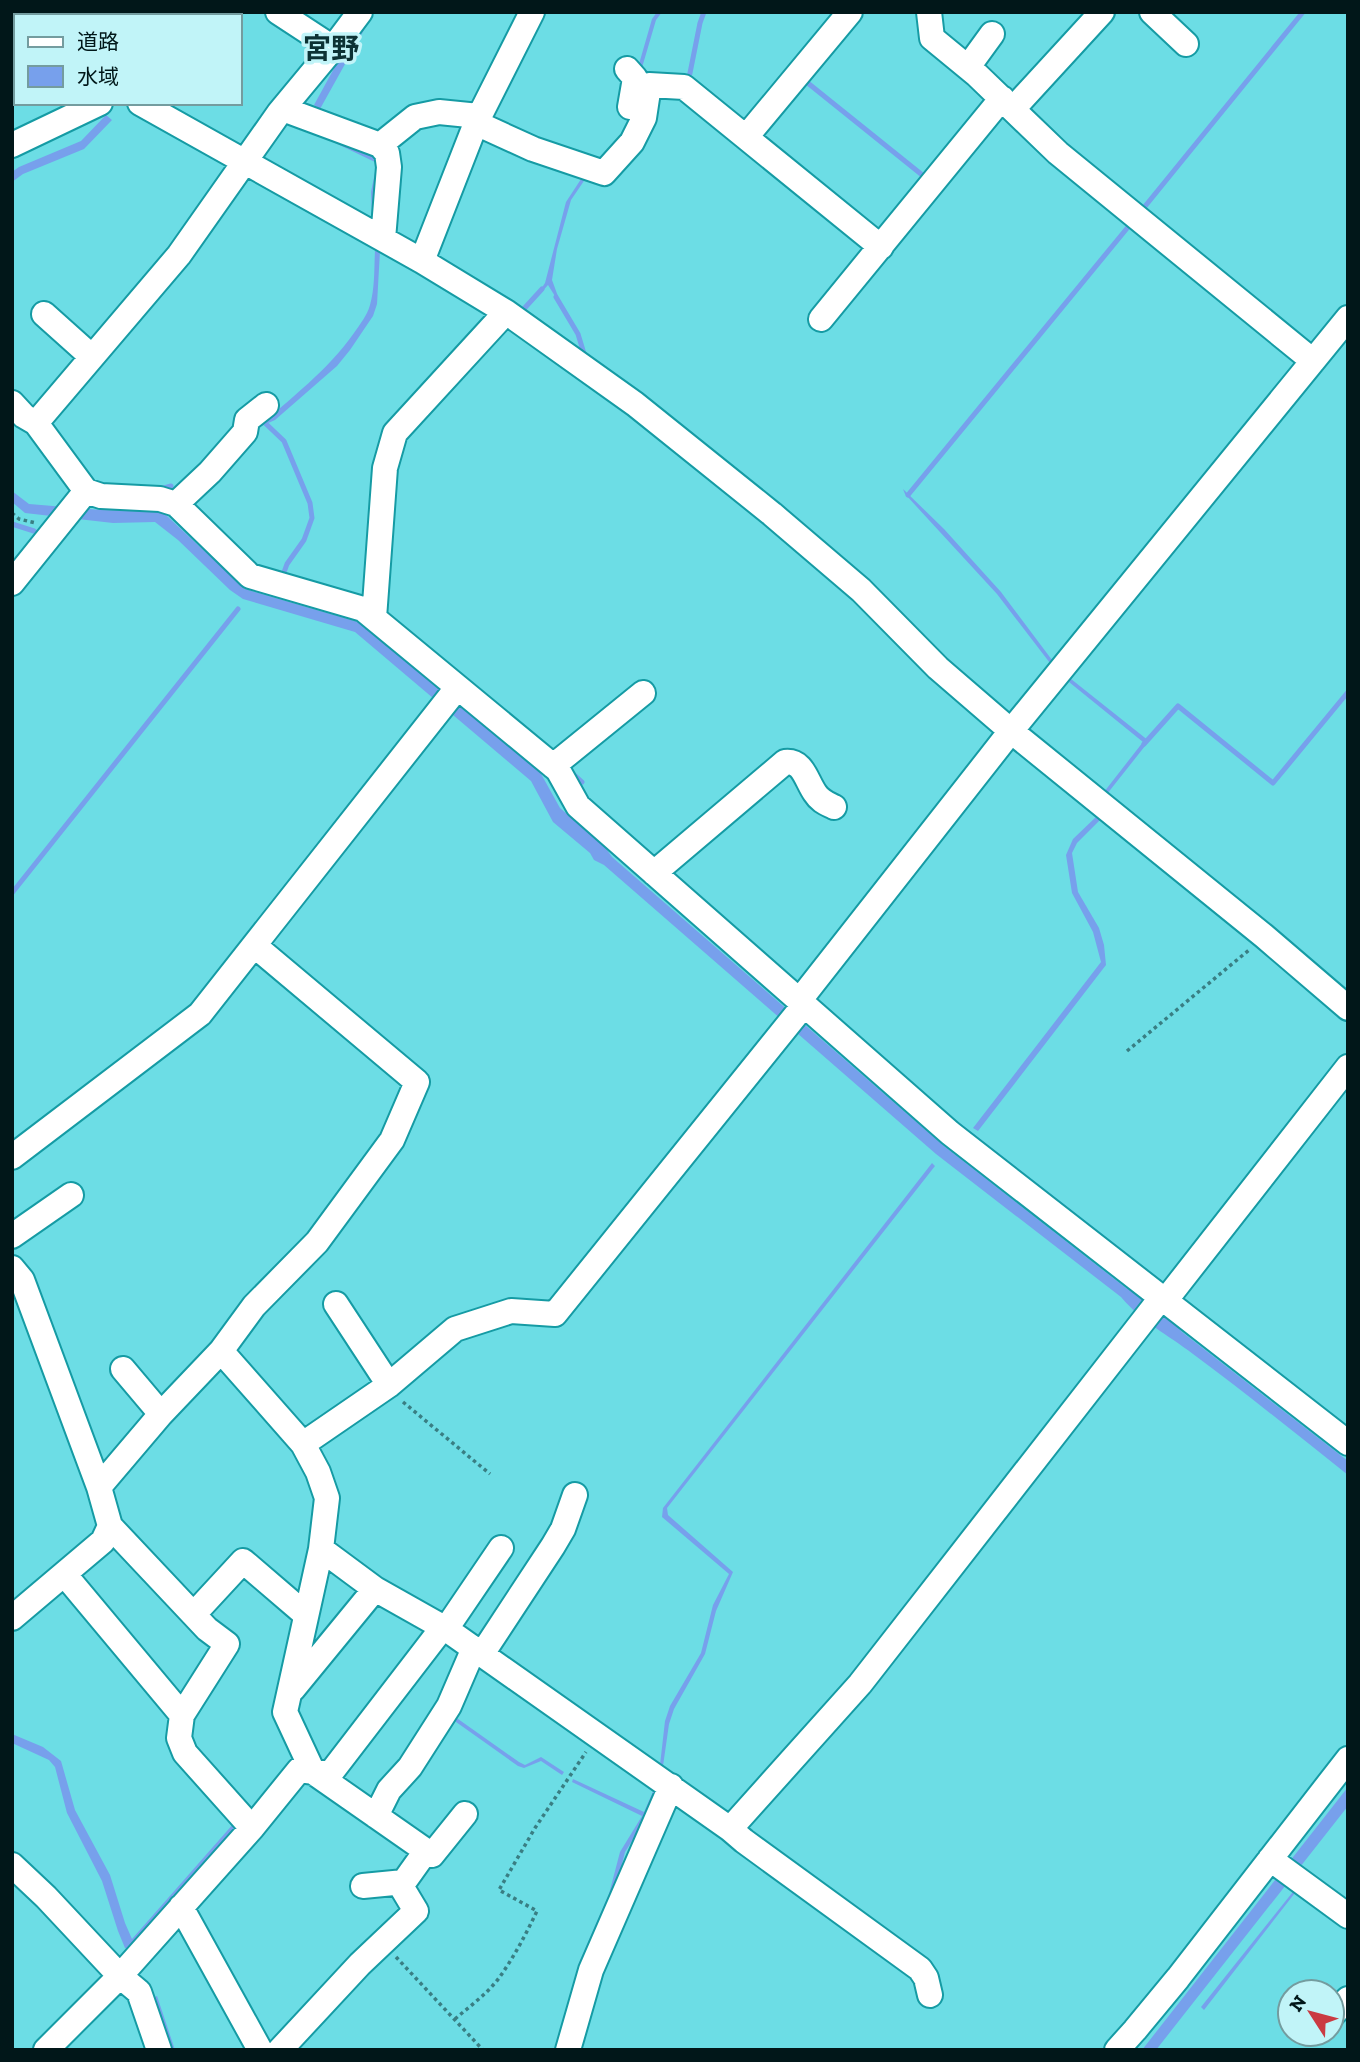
<svg xmlns="http://www.w3.org/2000/svg" width="1360" height="2062" font-family="'Zilla Slab','Noto Sans JP',serif">
<style>
.water{fill:#77a0ec}
.lines{fill:none;stroke-linecap:round;stroke-linejoin:round}
.stream{stroke:#77a0ec;stroke-width:5}
.minor-casing{stroke:#159ba4;stroke-width:28}
.path{stroke:#397e83;stroke-width:3.5;stroke-dasharray:3.5 3.5;stroke-linecap:butt}
.minor{stroke:#fff;stroke-width:24}
.labels{text-anchor:middle;stroke-width:7;stroke-linejoin:round;paint-order:stroke}
.quarter-label{font-size:28px;font-weight:bold;fill:#0c3234;stroke:#c1f4f8}
</style>
<rect width="100%" height="100%" fill="#6cdde5"/>
<path class="water" d="M368,12H374L320,109L314,105L354,32Z
M657,12H662L656,20L641,71H637L652,19Z
M106,115L112,120L84,149L23,174L12,182V172L19,167L81,141Z
M304,123L381,159L376,221H372L371,192L377,163L302,127Z
M585,173L588,175L571,200L557,249L552,280L559,299L558,301L548,285L539,295V292L545,283L566,202Z
M375,251H380L377,304L373,316L350,350L337,366L275,420L257,428C291,398 328,370 354,333C360,324 367,316 370,305C375,288 374,269 375,251Z
M903,489L944,529L1001,592L1055,664L1053,667L997,594L905,494Z
M12,491L29,504L101,510L159,511L167,516L245,589L358,622L540,772L560,808L605,847L612,857L944,1146L1126,1288C1147,1299 1167,1314 1182,1332L1348,1461V1475C1296,1434 1246,1393 1193,1354C1167,1334 1143,1323 1121,1297L936,1154L604,865L594,860L590,853L553,822L531,781L355,632L243,599L230,590L178,540L155,522L113,523L25,513L12,502Z
M1071,679L1149,741L1107,794L1104,792L1143,742L1069,682Z
M1097,816L1101,819L1077,843L1072,853L1078,892L1099,928L1104,945L1106,965L978,1131L973,1128L1101,962L1093,932L1072,893L1066,855L1073,839Z
M815,999L957,1121L1161,1280L1159,1283L956,1125Z
M932,1163L935,1166L667,1508L668,1515L733,1572L716,1611L705,1654L674,1709L669,1724L663,1766L660,1765L665,1721L670,1706L701,1653L713,1605L729,1574L662,1517L663,1508Z
M451,1714L519,1762L525,1765L541,1757L564,1772L562,1775L541,1761L524,1768L518,1766L449,1717Z
M12,1734L43,1747L61,1761L75,1810L110,1875L125,1923L132,1939L234,1823L236,1828L129,1950L125,1948L118,1931L102,1881L67,1813L55,1767L49,1760L12,1743Z
M573,1779L644,1812L655,1787L659,1790L649,1814L625,1852L614,1896L559,2050H555L579,1963L609,1894L620,1852L642,1816L572,1782Z
M1348,1787V1806L1156,2050H1142Z
M1296,1888L1298,1889L1204,2010L1201,2007Z
M157,1996L175,2050H167L151,1999Z"/>
<g class="lines">
<path class="stream" d="M693,82L689,78L700,23L704,12
M809,84L926,178L928,176
M1142,210L1303,12
M556,297L578,334L585,357
M521,312L542,289
M263,421L284,441L310,503L312,518L304,540L287,564L283,575
M164,488L171,486
M908,495L1133,221
M12,524L34,531L40,535
M1144,744L1178,706L1273,783L1348,692
M571,772L582,782
M12,893L238,609"/>
<defs>
<path id="minor" d="M137,12V16
M278,12L333,48
M929,12L932,38L977,75L1058,153L1313,361
M1152,12L1186,44
M968,67L992,34
M627,69L635,78L630,107
M140,103L422,261L506,312L635,404L772,514L861,590L938,668L1011,731L1264,936L1348,1008
M283,109L380,145L387,153L389,167L383,239
M1013,109L1102,12
M476,123L533,149L604,173L632,142L644,118L649,85L684,87L881,247
M746,137L850,12
M12,145L100,103
M380,145L415,117L439,112L479,116
M422,261L476,123L532,12
M44,314L92,357
M821,319L1002,98
M12,403L24,416L36,423L86,491L101,496L160,499L176,504L250,576L363,609L558,770L578,806L950,1133L1348,1443
M36,423L179,255L279,113L333,48L360,12
M176,504L210,472L245,432L247,420L266,405
M12,583L86,491
M374,618L385,468L395,433L506,312
M553,766L643,693
M654,873L785,762C803,760 806,780 815,793C820,801 826,803 834,807
M799,1001L1011,731L1348,318
M12,1157L200,1014L457,688
M12,1236L71,1195
M12,1268L22,1280L99,1487L110,1526L103,1541L12,1618
M1165,1301L1348,1067
M336,1304L389,1385
M221,1351L303,1444L318,1472L327,1498L321,1549L285,1712L313,1772L432,1855L465,1814
M123,1369L161,1414
M303,1444L389,1385L455,1329L511,1311L555,1314L804,1005
M99,1487L161,1414L221,1351L254,1306L317,1242L392,1140L417,1082L255,946
M110,1526L207,1629L227,1644L182,1715
M321,1549L375,1589L446,1629L730,1829L744,1841L920,1969L926,1978L930,1995
M65,1575L182,1715L179,1738L185,1753L252,1828
M194,1614L243,1561L306,1615
M446,1629L501,1548
M482,1654L553,1546L563,1529L575,1495
M293,1689L375,1589
M376,1816L389,1790L410,1767L449,1706L474,1648
M730,1829L860,1684L1161,1298
M1270,1859L1348,1916
M12,1865L46,1897L120,1976L139,1992L159,2050
M363,1886L404,1882
M181,1907L260,2050
M1332,2015L1348,1999
M46,2050L120,1976L252,1828L299,1770L330,1774L443,1627
M280,2050L360,1964L416,1911L401,1886L426,1851
M568,2050L591,1970L671,1786
M1117,2050L1135,2030L1178,1978L1348,1759"/>
</defs>
<use href="#minor" class="minor-casing"/>
<path class="path" d="M12,513L19,519L36,523
M1127,1051L1249,950
M403,1402L490,1474
M396,1957L483,2050
M455,2019C470,2006 487,1994 499,1978C514,1957 526,1934 537,1911L499,1890L535,1828L586,1752"/>
<use href="#minor" class="minor"/>
</g>
<g class="labels">
<g class="quarter-label">
<text x="331" y="58">宮野</text>
</g>
</g>
<rect width="1360" height="2062" fill="none" stroke="#011719" stroke-width="28"/>
<rect x="14" y="14" width="228" height="91" fill="#c1f4f8" stroke="#749c9f" stroke-width="2"/>
<rect x="28" y="37" width="35" height="10" fill="#ffffff" stroke="#749c9f" stroke-width="2"/>
<text x="77" y="49" font-size="21" fill="#011719">道路</text>
<rect x="28" y="66" width="35" height="21" fill="#77a0ec" stroke="#749c9f" stroke-width="2"/>
<text x="77" y="84" font-size="21" fill="#011719">水域</text>
<g transform="translate(1311 2013) rotate(306)"><circle r="33" fill="#c1f4f8" stroke="#749c9f" stroke-width="2"/>
<path d="M0-5L12 26L0 18L-12 26Z" fill="#ca3a42"/>
<text y="-10" font-size="19" font-weight="bold" text-anchor="middle" fill="#011719">N</text>
</g>
</svg>
